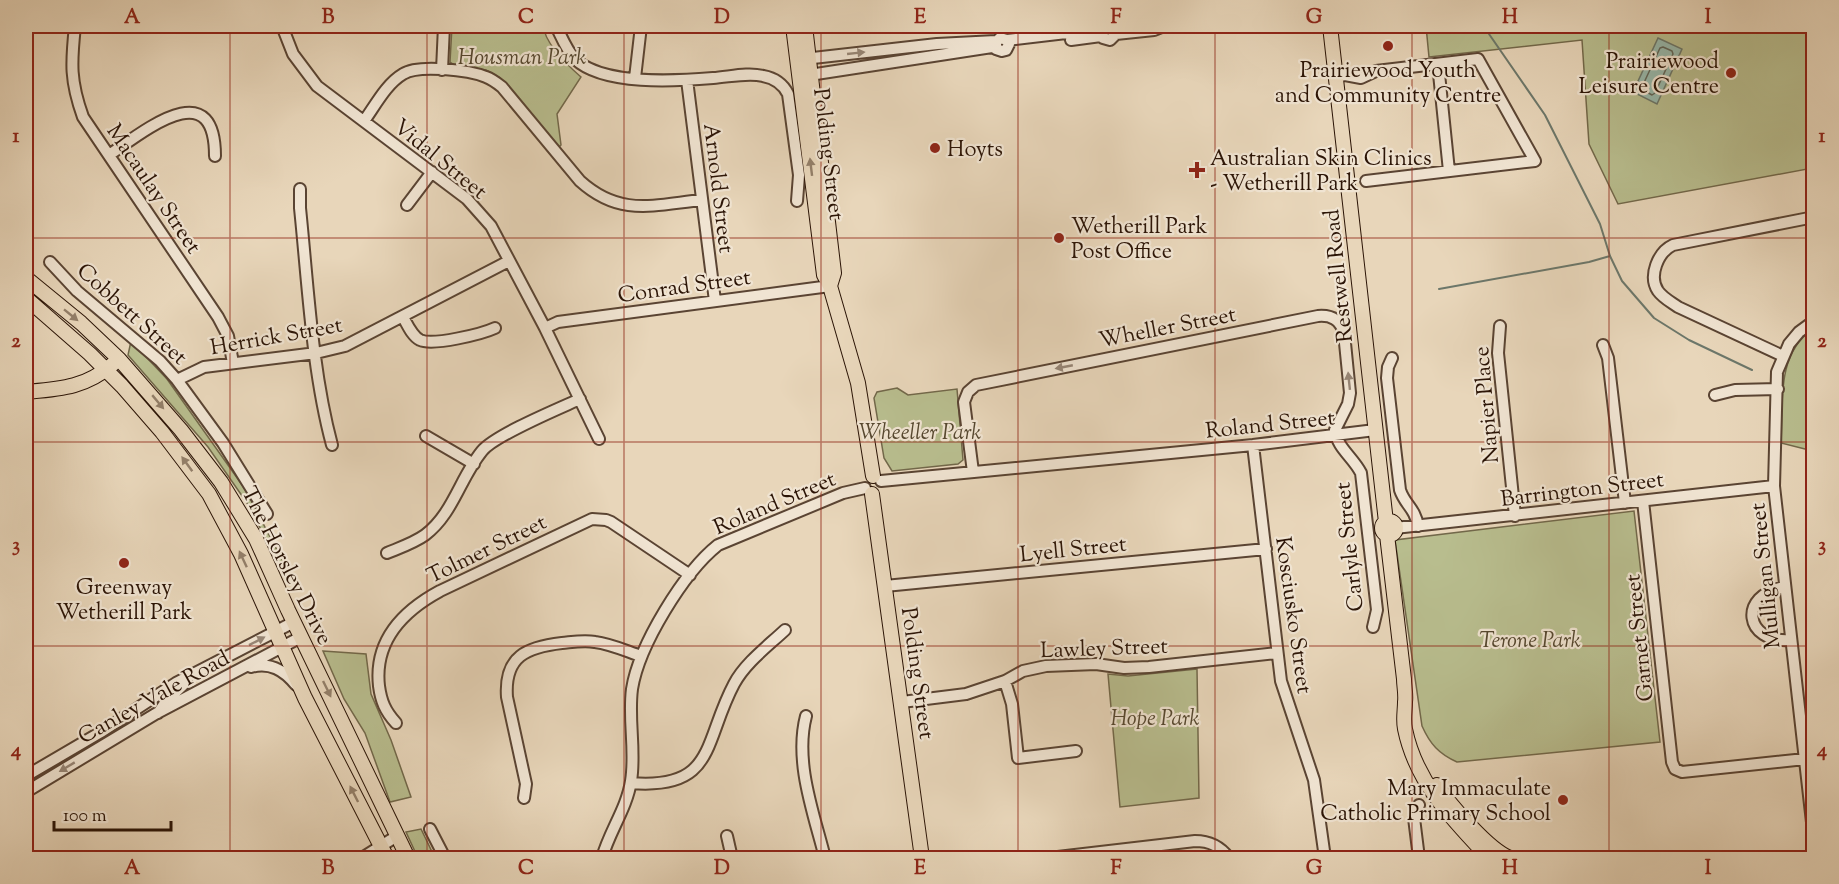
<svg xmlns="http://www.w3.org/2000/svg" width="1839" height="884" font-family="'Sorts Mill Goudy',serif">
<style>
.green{fill:#b8bd8e;stroke:#72684a;stroke-width:1.5}
.water{fill:#98b9ac;stroke:#6c776a;stroke-width:1.5}
.lines{fill:none;stroke-linecap:round;stroke-linejoin:round}
.shore{stroke:#626659;stroke-width:1.5}
.stream{stroke:#6c776a;stroke-width:2}
.minor-casing{stroke:#5a4433;stroke-width:14}
.major-casing{stroke:#2b1406;stroke-width:16}
.minor{stroke:#f0e4d2;stroke-width:10}
.major{stroke:#e8d6ba;stroke-width:14}
.oneway{fill:#978676}
.oneway2{fill:#937f69}
.grid{fill:none;stroke:#8f2418;stroke-width:1.5;stroke-opacity:0.55}
.poi-dot{fill:#8f2418;stroke:#f0e4d2;stroke-width:2}
.labels{text-anchor:middle;stroke-width:4.5;stroke-linejoin:round;paint-order:stroke}
.park-label{font-size:22px;font-style:italic;fill:#55472f;stroke:#f0e4d2}
.poi-label{font-size:22px;fill:#2b1406;stroke:#f0e4d2;text-anchor:start}
.street-label{font-size:22px;fill:#2b1406;stroke:#f0e4d2}
.neatline{fill:none;stroke:#8f2418;stroke-width:2}
.grid-label{font-size:20px;text-anchor:middle;font-weight:bold;fill:#8f2418}
</style>
<rect width="100%" height="100%" fill="#e8d6ba"/>
<filter id="stains"><feTurbulence type="fractalNoise" baseFrequency=".00333" numOctaves="4"/><feColorMatrix values="0 0 0 0 .2 0 0 0 0 .09 0 0 0 0 .02 0 0 0 .5 -.17"/></filter>
<radialGradient id="worn" r=".72"><stop offset=".6" stop-color="#630" stop-opacity="0"/><stop offset="1" stop-color="#630" stop-opacity=".3"/></radialGradient>
<path class="green" d="M452,26H543C546,45 566,64 581,77L557,114L561,145L559,147L499,77L486,70L456,66L450,62Z
M1426,26H1813V168L1618,204L1589,144L1582,40L1429,57Z
M1813,329V451L1781,443C1783,403 1776,354 1813,329Z
M131,341L167,379L245,489L290,575L286,577L247,503L208,447L128,355Z
M897,388L908,395L957,389L963,460L958,464L892,471L884,458L874,398L877,392Z
M1634,511L1660,742L1457,762C1439,754 1430,744 1422,726L1395,540Z
M323,651L366,654L371,694L391,740L411,797L390,802L365,733L344,699Z
M1197,669L1199,798L1120,807L1108,674L1128,676Z
M421,829L435,858H418L406,832Z"/>
<path class="water" d="M1658,38L1682,49L1657,104L1633,92Z"/>
<g class="lines">
<path class="shore" d="M1663,47L1672,51L1673,54L1655,93L1652,95L1643,90L1642,87L1660,48Z"/>
<path class="stream" d="M1486,26L1489,34L1545,115L1600,224L1610,256L1622,281L1654,318L1689,340L1752,370
M1439,289L1589,262L1610,256"/>
<defs>
<path id="minor" d="M75,26C71,63 70,81 83,117L218,317L228,336L233,363
M282,26L293,54L317,86L467,199L491,226L545,328L599,439
M557,28C562,38 567,51 575,59C603,86 677,81 713,78C729,77 748,72 763,76C774,78 783,84 788,94L799,175L797,201
M1099,31L1103,38L1110,40L1116,34L1114,26
M1116,34L1154,30L1164,26
M1007,40L1009,44L1006,50L1002,51L996,49V42L1000,38L1007,40L1100,29
M1071,40L1101,36
M804,59L937,44L996,41
M1438,64L1449,171
M442,70L444,26
M803,76L992,47
M1335,77L1345,75L1361,78L1376,71L1478,59L1535,161L1366,181
M635,78L641,26
M687,80L715,301
M364,121C375,106 386,84 403,74C418,64 469,70 486,77C492,79 497,83 502,87L580,181C620,217 653,205 702,200
M109,155C143,132 215,72 215,156
M300,189V208C308,285 312,371 332,445
M407,205L432,172
M50,262L77,291L160,361L177,380L223,443L267,514
M403,317C407,324 412,336 420,340C433,346 482,334 495,328
M1814,321L1799,332L1789,344L1777,372L1774,486L1814,840
M1500,326L1498,353L1515,516
M545,328L558,322L830,286
M1603,345L1608,358L1625,503
M1783,356L1678,307C1671,302 1663,298 1658,291C1648,276 1658,252 1673,245L1814,217
M1392,358L1388,367L1387,378L1400,490C1405,505 1415,508 1418,526
M177,380L204,367L316,353L345,346L509,261
M1715,395L1735,390L1778,389
M426,436L474,464
M1253,445L1281,681L1314,780L1325,858
M973,472L964,402L968,392L976,385L1318,316C1331,315 1340,319 1344,333L1350,393L1348,404L1335,430C1337,448 1353,457 1361,473L1377,610L1373,627
M881,481L1253,445L1375,430
M1643,501L1672,762L1675,769L1682,772L1805,759
M1395,528L1774,486
M387,553C399,548 414,543 425,535C453,514 460,478 482,451C495,435 558,409 580,399
M885,586L1266,549
M1784,587C1738,595 1744,643 1790,640
M251,667C270,662 284,670 296,685
M1005,681L1012,704L1018,758L1076,751
M902,702L966,694L1005,681L1023,671L1046,666L1096,664L1124,668L1149,667L1277,653
M158,713L167,700L183,685
M806,716C794,762 814,814 825,858
M396,723C385,711 381,701 379,686C374,641 403,611 440,591L592,519L606,520L611,522L690,575
M26,776L101,732L176,683L294,622
M631,783C716,790 703,742 734,684C745,663 768,646 785,630
M26,792L157,713L301,637
M524,798L526,784L507,697C504,656 527,647 562,643C573,642 584,640 595,642C611,644 626,651 641,656
M1419,805L1414,818L1419,858
M430,829L445,858
M727,836L732,858
M362,858L397,836
M602,858C609,832 627,808 631,781C636,751 628,720 632,689C639,645 684,572 718,545L843,493L865,488
M1049,858L1195,841C1210,841 1220,846 1229,858"/>
<path id="major" d="M793,26L824,275L830,286L858,383L873,476
M805,26L834,273L830,286
M1330,26L1386,522
M26,278L81,323L119,359L181,430L221,482L256,539L288,610L408,858
M26,298L90,354L122,386L162,432L209,494L241,554L305,698L387,858
M26,392C60,389 85,388 113,364
M872,494L922,858
M1382 528a7 7 0 1 1 14 0a7 7 0 1 1-14 0Z
M1387,535L1404,679C1404,686 1406,694 1405,702C1405,711 1403,719 1405,729C1416,783 1453,820 1489,858
M1437,785C1450,805 1489,850 1510,858"/>
</defs>
<use href="#minor" class="minor-casing"/>
<use href="#major" class="major-casing"/>
<use href="#minor" class="minor"/>
<use href="#major" class="major"/>
</g>
<defs><path id="oneway-solid" d="M-6-.8H1V-3.2L6.5 0L1 3.2V.8H-6Z" transform="scale(1.5)"/></defs>
<g class="oneway">
<use href="#oneway-solid" transform="translate(856 53) rotate(-6)"/>
<use href="#oneway-solid" transform="translate(1064 367) rotate(169)"/>
<use href="#oneway-solid" transform="translate(1349 381) rotate(-96)"/>
<use href="#oneway-solid" transform="translate(257 641) rotate(-27)"/>
<use href="#oneway-solid" transform="translate(67 767) rotate(149)"/>
</g>
<g class="oneway2">
<use href="#oneway-solid" transform="translate(811 167) rotate(-97)"/>
<use href="#oneway-solid" transform="translate(71 315) rotate(39)"/>
<use href="#oneway-solid" transform="translate(158 402) rotate(50)"/>
<use href="#oneway-solid" transform="translate(187 464) rotate(-126)"/>
<use href="#oneway-solid" transform="translate(243 559) rotate(-115)"/>
<use href="#oneway-solid" transform="translate(327 689) rotate(64)"/>
<use href="#oneway-solid" transform="translate(354 794) rotate(-117)"/>
</g>
<path class="grid" d="M230,26V858M427,26V858M624,26V858M821,26V858M1018,26V858M1215,26V858M1412,26V858M1609,26V858M26,238H1814M26,442H1814M26,646H1814"/>
<g class="poi-dot">
<circle cx="1388" cy="46" r="6"/>
<circle cx="1731" cy="73" r="6"/>
<circle cx="935" cy="148" r="6"/>
<path d="M1194 161h6v6h6v6h-6v6h-6v-6h-6v-6h6z"/>
<circle cx="1059" cy="238" r="6"/>
<circle cx="124" cy="563" r="6"/>
<circle cx="1563" cy="800" r="6"/>
</g>
<g class="labels">
<g class="park-label">
<text x="522" y="64">Housman Park</text>
<text x="920" y="439">Wheeller Park</text>
<text x="1530" y="647">Terone Park</text>
<text x="1155" y="725">Hope Park</text>
</g>
<g class="poi-label">
<text x="1719" y="68" text-anchor="end">Prairiewood<tspan x="1719" dy="25">Leisure Centre</tspan></text>
<text x="1388" y="77" text-anchor="middle">Prairiewood Youth<tspan x="1388" dy="25">and Community Centre</tspan></text>
<text x="947" y="156">Hoyts</text>
<text x="1210" y="165">Australian Skin Clinics<tspan x="1210" dy="25">- Wetherill Park</tspan></text>
<text x="1071" y="233">Wetherill Park<tspan x="1071" dy="25">Post Office</tspan></text>
<text x="124" y="594" text-anchor="middle">Greenway<tspan x="124" dy="25">Wetherill Park</tspan></text>
<text x="1551" y="795" text-anchor="end">Mary Immaculate<tspan x="1551" dy="25">Catholic Primary School</tspan></text>
</g>
<g class="street-label">
<text transform="translate(830 154) rotate(83)" y="8">Polding Street</text>
<text transform="translate(441 158) rotate(39)" y="8">Vidal Street</text>
<text transform="translate(155 188) rotate(56)" y="8">Macaulay Street</text>
<text transform="translate(720 188) rotate(83)" y="8">Arnold Street</text>
<text transform="translate(1337 276) rotate(-96)" y="8">Restwell Road</text>
<text transform="translate(684 285) rotate(-8)" y="8">Conrad Street</text>
<text transform="translate(133 313) rotate(42)" y="8">Cobbett Street</text>
<text transform="translate(1167 326) rotate(-11)" y="8">Wheller Street</text>
<text transform="translate(276 335) rotate(-10)" y="8">Herrick Street</text>
<text transform="translate(1485 405) rotate(-95)" y="8">Napier Place</text>
<text transform="translate(1270 423) rotate(-6)" y="8">Roland Street</text>
<text transform="translate(1582 488) rotate(-7)" y="8">Barrington Street</text>
<text transform="translate(774 502) rotate(-23)" y="8">Roland Street</text>
<text transform="translate(1348 547) rotate(-96)" y="8">Carlyle Street</text>
<text transform="translate(486 548) rotate(-26)" y="8">Tolmer Street</text>
<text transform="translate(1073 548) rotate(-6)" y="8">Lyell Street</text>
<text transform="translate(288 565) rotate(63)" y="8">The Horsley Drive</text>
<text transform="translate(1764 576) rotate(-96)" y="8">Mulligan Street</text>
<text transform="translate(1295 615) rotate(82)" y="8">Kosciusko Street</text>
<text transform="translate(1638 638) rotate(-96)" y="8">Garnet Street</text>
<text transform="translate(1104 647) rotate(-2)" y="8">Lawley Street</text>
<text transform="translate(919 673) rotate(82)" y="8">Polding Street</text>
<text transform="translate(153 696) rotate(-29)" y="8">Canley Vale Road</text>
</g>
</g>
<rect width="1839" height="884" fill="none" stroke="#e8d6ba" stroke-width="66"/>
<path d="M54 821v9h117v-9" fill="none" stroke="#2b1406" stroke-width="3"/>
<text x="63" y="821" font-size="18" fill="#2b1406" stroke="#f0e4d2" stroke-width="4.5" paint-order="stroke">100 m</text>
<rect x="33" y="33" width="1773" height="818" class="neatline"/>
<g class="grid-label">
<text x="132" y="23">A</text>
<text x="328" y="23">B</text>
<text x="526" y="23">C</text>
<text x="722" y="23">D</text>
<text x="920" y="23">E</text>
<text x="1116" y="23">F</text>
<text x="1314" y="23">G</text>
<text x="1510" y="23">H</text>
<text x="1708" y="23">I</text>
<text x="16" y="142">1</text>
<text x="1822" y="142">1</text>
<text x="16" y="347">2</text>
<text x="1822" y="347">2</text>
<text x="16" y="551">3</text>
<text x="1822" y="551">3</text>
<text x="16" y="756">4</text>
<text x="1822" y="756">4</text>
<text x="132" y="874">A</text>
<text x="328" y="874">B</text>
<text x="526" y="874">C</text>
<text x="722" y="874">D</text>
<text x="920" y="874">E</text>
<text x="1116" y="874">F</text>
<text x="1314" y="874">G</text>
<text x="1510" y="874">H</text>
<text x="1708" y="874">I</text>
</g>
<rect width="100%" height="100%" filter="url(#stains)"/>
<rect width="100%" height="100%" fill="url(#worn)"/>
</svg>
